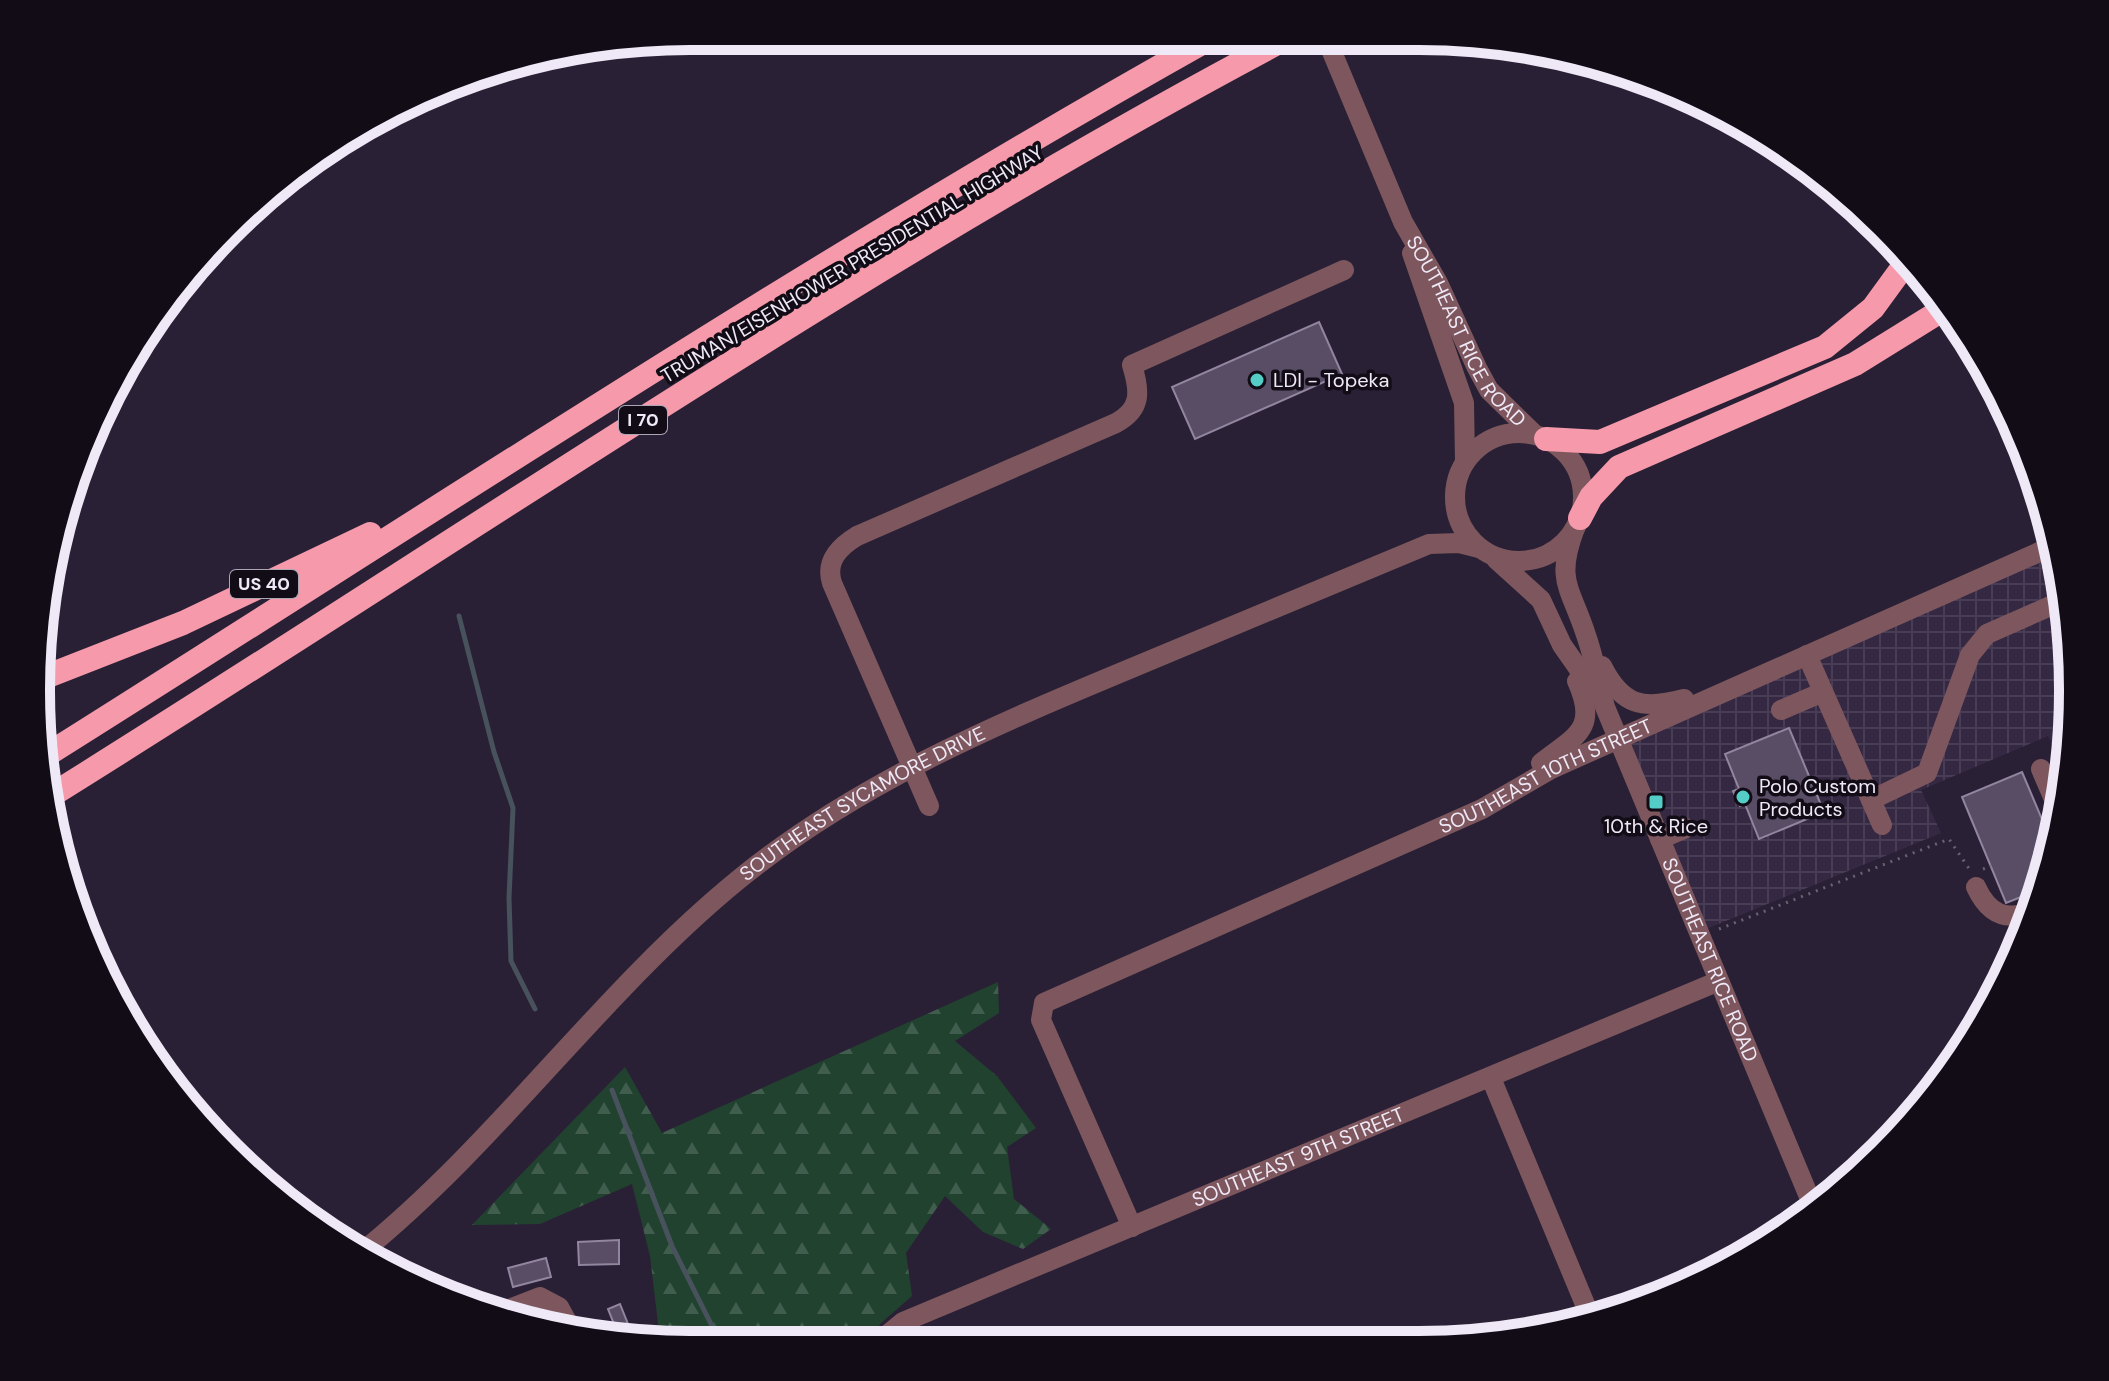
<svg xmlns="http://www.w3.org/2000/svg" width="2109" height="1381" font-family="'DM Sans',sans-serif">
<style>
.industrial{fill:url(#industrial-grid)}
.forest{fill:url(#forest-firs)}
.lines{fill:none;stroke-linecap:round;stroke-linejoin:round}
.stream{stroke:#48525c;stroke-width:5}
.building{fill:#584d65;stroke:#91859f;stroke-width:2}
.path{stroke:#6a6174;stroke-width:3;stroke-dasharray:2 6;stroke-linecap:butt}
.minor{stroke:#7d575d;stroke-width:20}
.highway{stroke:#f699aa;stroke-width:24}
.poi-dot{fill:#54cdc7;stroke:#110c16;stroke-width:3}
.labels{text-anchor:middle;stroke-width:7;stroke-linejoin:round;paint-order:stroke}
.shield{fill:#110c16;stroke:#aca6b4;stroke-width:2}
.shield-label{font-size:18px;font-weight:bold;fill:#efe8f7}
.street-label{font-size:20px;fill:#efe8f7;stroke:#110c16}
.poi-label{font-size:20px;fill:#efe8f7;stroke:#110c16;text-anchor:start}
.rim{fill:none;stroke:#efe8f7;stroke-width:10}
</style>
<defs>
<pattern id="industrial-grid" width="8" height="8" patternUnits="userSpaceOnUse" patternTransform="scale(2)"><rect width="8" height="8" fill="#352843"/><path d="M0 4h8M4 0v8" fill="none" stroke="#493d56"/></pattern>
<pattern id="forest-firs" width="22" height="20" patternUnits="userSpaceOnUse" patternTransform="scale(2)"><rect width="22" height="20" fill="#20422f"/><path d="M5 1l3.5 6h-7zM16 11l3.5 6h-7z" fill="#415d4e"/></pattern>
</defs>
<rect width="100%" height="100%" fill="#2a2035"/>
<path class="industrial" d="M2055,546L2072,648L2067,778L2048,736L1921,790L1941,833L1699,932L1619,739Z"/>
<path class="forest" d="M998,982L999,1013L955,1041L997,1076L1036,1128L1007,1147L1014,1199L1051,1229L1023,1249L983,1232L945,1196L906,1253L912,1296L881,1323L868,1341L660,1340L650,1256L632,1184L540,1224L472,1225L625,1067L662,1133Z"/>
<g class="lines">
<path class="stream" d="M459,616L494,752L513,808L509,898L511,961L535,1009
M612,1090L672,1246L719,1340"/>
</g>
<path class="building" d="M1319,322L1342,374L1195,439L1172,387Z
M1789,728L1824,812L1759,839L1745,804L1740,806L1733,791L1739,789L1725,754Z
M2022,772L2052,843L2041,889L2006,903L1962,797Z
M619,1240V1264L579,1265L578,1242Z
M546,1258L551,1277L513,1287L508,1268Z
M620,1304L634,1339H620L608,1309Z"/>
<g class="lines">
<path class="path" d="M1983,869L1991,866
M1719,929L1949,839L1970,870"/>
<g class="minor">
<path id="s1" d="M1327,40L1403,222L1438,283L1477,368L1489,390L1535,435"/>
<path d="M1412,253L1464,403L1465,461"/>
<circle cx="1519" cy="497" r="64"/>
<path id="s2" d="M1575,528C1555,581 1570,586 1586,635C1594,658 1599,683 1605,707L1815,1211"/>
<path d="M1496,559L1541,600L1562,645L1597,695"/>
<path d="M1807,655L1882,825"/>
<path d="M1602,666C1622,706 1643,710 1684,699"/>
<path d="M1781,710L1823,692"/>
<path d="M1541,763C1575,736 1599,730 1577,681"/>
<path d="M2041,769L2059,811"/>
<path d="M1871,800L1927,773L1970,655L1987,634L2064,600"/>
<path d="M929,806L832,583C825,561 839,547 857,536L1116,423C1142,409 1140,391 1132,365L1344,270"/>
<path d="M1660,839L1686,828"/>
<path d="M1976,887C1989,915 2007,922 2034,910"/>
<path d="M1491,1078L1592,1321"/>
<path id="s3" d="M1132,1227L1041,1020L1044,1003L1482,809L1551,769L2055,545"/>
<path id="s4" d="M362,1252C500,1140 601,992 738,880C854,785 990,727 1127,670C1228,628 1328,586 1429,544L1459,543L1479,548"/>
<path d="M507,1310L540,1297L559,1307L571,1329"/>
<path id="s5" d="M880,1341L903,1322L1719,981"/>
</g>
<path class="highway" d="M1546,439L1600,442L1825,347L1873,308L1908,260
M1580,518L1591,497L1619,467L1855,364L1947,307
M40,679L183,623L370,534
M45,756C430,514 809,263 1207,40
M47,798C457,543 856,266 1283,40"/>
</g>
<g class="poi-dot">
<circle cx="1257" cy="380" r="8"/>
<circle cx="1743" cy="797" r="8"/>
<rect x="1648" y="794" width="16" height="16" rx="4"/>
</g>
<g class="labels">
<g class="shield">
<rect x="619" y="406" width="48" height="28" rx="6"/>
<rect x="230" y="570" width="68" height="28" rx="6"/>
</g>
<g class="shield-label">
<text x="643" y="426">I 70</text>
<text x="264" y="590">US 40</text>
</g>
<g class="street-label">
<text transform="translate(852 264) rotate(-31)" y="7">TRUMAN/EISENHOWER PRESIDENTIAL HIGHWAY</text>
<text dy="7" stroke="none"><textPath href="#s1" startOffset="324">SOUTHEAST RICE ROAD</textPath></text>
<text dy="7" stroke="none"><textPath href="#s3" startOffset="794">SOUTHEAST 10TH STREET</textPath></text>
<text dy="7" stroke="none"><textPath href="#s4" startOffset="676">SOUTHEAST SYCAMORE DRIVE</textPath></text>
<text dy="7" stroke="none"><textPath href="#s2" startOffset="460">SOUTHEAST RICE ROAD</textPath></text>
<text dy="7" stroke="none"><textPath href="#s5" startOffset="458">SOUTHEAST 9TH STREET</textPath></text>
</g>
<g class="poi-label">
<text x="1273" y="387">LDI - Topeka</text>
<text x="1759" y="793">Polo Custom<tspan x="1759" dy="23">Products</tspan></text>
<text x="1656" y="833" text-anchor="middle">10th &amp; Rice</text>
</g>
</g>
<path d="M0 0H2109V1381H0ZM690 50H1419A640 640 0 0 1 2059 690V691A640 640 0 0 1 1419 1331H690A640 640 0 0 1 50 691V690A640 640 0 0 1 690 50Z" fill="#110c16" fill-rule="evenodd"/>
<path class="rim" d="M690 50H1419A640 640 0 0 1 2059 690V691A640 640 0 0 1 1419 1331H690A640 640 0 0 1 50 691V690A640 640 0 0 1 690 50Z"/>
</svg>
